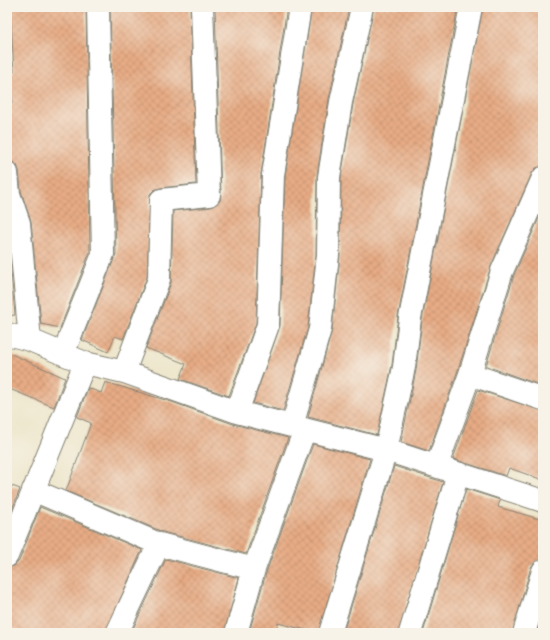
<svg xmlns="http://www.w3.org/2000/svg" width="550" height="640" font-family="'Patrick Hand',sans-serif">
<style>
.building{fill:url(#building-cross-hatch)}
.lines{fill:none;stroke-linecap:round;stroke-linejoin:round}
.minor-casing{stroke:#858274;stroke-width:24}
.minor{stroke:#fff;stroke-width:22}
</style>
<defs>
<pattern id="building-cross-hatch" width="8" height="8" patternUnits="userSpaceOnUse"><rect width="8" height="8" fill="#e7ac85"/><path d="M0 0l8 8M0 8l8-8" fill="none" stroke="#c69372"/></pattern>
</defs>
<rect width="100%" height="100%" fill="#f7f3e8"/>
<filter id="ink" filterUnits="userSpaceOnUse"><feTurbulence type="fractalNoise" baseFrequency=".025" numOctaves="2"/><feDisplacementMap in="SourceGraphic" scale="8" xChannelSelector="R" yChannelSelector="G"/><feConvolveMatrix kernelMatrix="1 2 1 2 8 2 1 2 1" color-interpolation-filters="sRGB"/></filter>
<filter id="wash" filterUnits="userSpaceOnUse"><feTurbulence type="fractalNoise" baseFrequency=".012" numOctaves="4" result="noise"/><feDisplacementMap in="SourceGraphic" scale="16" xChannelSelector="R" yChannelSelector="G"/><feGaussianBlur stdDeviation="0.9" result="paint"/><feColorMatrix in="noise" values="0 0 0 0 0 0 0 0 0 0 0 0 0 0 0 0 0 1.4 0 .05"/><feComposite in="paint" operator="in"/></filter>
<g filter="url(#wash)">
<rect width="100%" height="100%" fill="#eee7cd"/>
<g id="blocks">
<path class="building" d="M10,7H86L90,252L60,328L41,324L31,222L21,191L19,171L17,165L11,161L9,103H12L11,73L14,72Z
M110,7H190L196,184L160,188L154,190L150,194L147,277L123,339L115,336L108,352L82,340L116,254Z
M215,7H287L261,174L256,323L229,396L180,379L186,364L146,348L171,283L173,211L211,207L220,201L221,195Z
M312,7H349L329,99L317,175L316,254L308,327L283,411L253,403L280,326L285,176Z
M374,7H458L398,316L392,365L377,435L308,417L332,330L340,255L341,178L353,104Z
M483,7H543V166L536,168L532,173L491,266L458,370L429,451L401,442L416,370L422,320Z
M543,209V386L486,366L514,275Z
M7,229L15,315L7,316Z
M7,352L65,378L54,407L7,388Z
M105,382L172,402L233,424L288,438L246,554L163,532L66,491L91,423L77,417L88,388L101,393Z
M478,390L543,411V480L509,468L506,476L453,459Z
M313,444L370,459L318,633L278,623L275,633H249L266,573Z
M394,466L443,482L398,633H343Z
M7,484L20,489L7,523Z
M466,489L500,500L498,507L543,520V559L535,562L531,567L512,633H423Z
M40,507L142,550L105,633H24L7,626V568L14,566L19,561Z
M166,559L239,578L224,633H131Z
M543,614V633H537Z"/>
</g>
</g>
<g filter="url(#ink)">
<use href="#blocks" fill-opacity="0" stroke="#858274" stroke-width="1"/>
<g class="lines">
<defs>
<path id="minor" d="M7,173L9,194L19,223L30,340
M7,334L30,340L85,363L124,372L237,412L386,450L543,501
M63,354L103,254L98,7
M124,372L159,279L161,200L209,195L202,7
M470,374L543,399
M237,412L268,325L273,175L300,7
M292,426L320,329L328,255L329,177L341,102L362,7
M437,465L470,374L502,271L543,178
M33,490L159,544L117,633
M159,544L254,569
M7,556L85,363
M236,633L254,569L305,429
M330,633L386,450L404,367L410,318L471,7
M410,633L458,474
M524,633L543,571"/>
</defs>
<use href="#minor" class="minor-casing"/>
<use href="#minor" class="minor"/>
</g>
</g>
<rect width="550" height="640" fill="none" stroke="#f7f3e8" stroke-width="24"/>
</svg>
